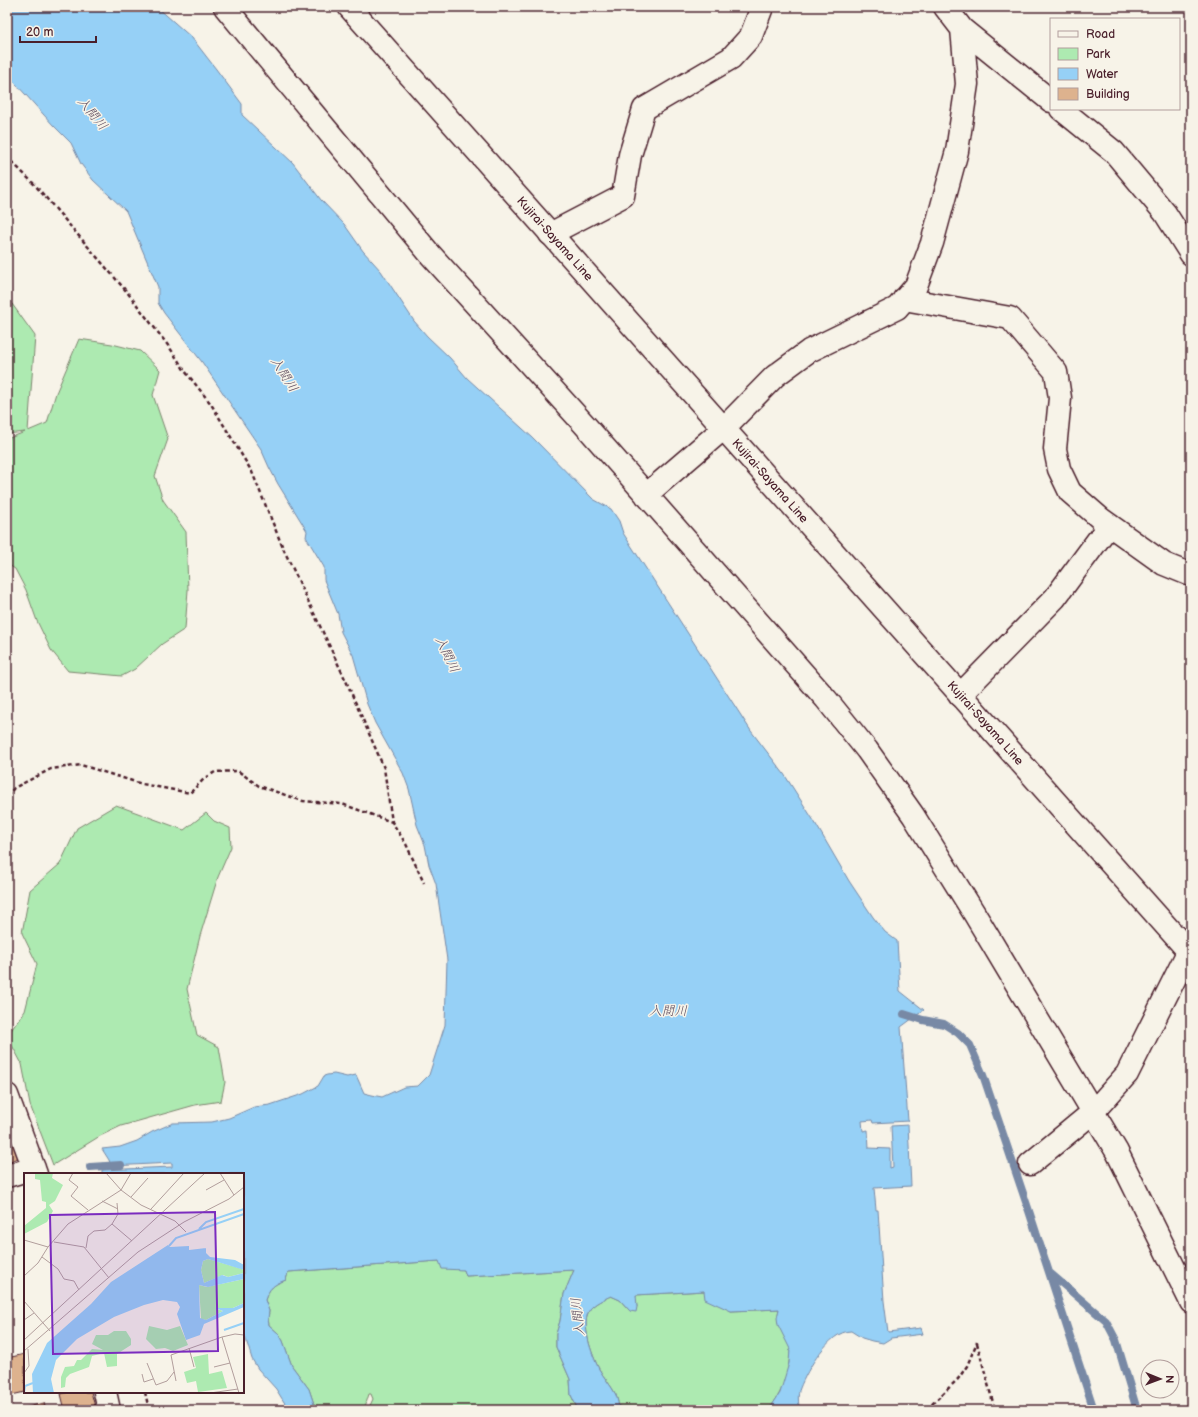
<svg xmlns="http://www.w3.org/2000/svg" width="1198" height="1417" font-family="'Balsamiq Sans','Klee One',sans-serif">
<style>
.green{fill:#adeab1;stroke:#7c846e}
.water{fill:#96d0f6;stroke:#7889a5}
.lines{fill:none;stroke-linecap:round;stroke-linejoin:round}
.stream{stroke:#7889a5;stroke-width:8}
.building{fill:#ddb28e;stroke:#4a1f2b}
.minor-casing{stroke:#4a1f2b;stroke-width:25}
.major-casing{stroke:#4a1f2b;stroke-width:25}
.path{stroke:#4a1f2b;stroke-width:2.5;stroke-dasharray:4 3;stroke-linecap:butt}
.minor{stroke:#f7f3e8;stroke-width:22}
.major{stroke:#f7f3e8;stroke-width:22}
.labels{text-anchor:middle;stroke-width:3;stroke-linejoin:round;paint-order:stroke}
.street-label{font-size:12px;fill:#4a1f2b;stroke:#f7f3e8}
.water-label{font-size:13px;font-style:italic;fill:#5d4b5e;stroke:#f7f3e8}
.inset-river{fill:none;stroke:#96d0f6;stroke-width:2}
.inset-road{fill:none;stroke:#b29e9c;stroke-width:1}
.view{fill:#7b2cbf;fill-opacity:0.15;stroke:#7b2cbf;stroke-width:2}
.inset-edge{fill:none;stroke:#4a1f2b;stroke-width:2}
</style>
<rect width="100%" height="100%" fill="#f7f3e8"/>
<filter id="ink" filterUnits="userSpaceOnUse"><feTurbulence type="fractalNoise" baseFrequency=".025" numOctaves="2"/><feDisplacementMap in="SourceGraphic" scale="8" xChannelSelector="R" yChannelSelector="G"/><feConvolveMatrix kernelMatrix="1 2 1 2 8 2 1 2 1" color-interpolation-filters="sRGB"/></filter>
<g filter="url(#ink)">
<path class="green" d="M7,297L35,336L28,431L47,423L56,393L79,339L112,344L140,351L160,370L153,395L168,439L155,476L163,500L186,532L188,590L185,629L162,644L135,669L122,676L68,671L51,650L37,621L26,590L15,569L7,564V439L25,432L7,434Z
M116,805L184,830L206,813L214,821L230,828L231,847L218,877L200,936L187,989L197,1035L219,1047L225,1082L221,1101L195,1105L121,1126L100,1136L53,1165L30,1105L22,1064L7,1036L25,1011L37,964L22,933L30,890L60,864L77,828Z
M439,1261L464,1270L466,1276L574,1270L564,1294L560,1321L556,1334V1347L570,1379L571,1395L578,1410H368L373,1399L371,1394H369L364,1410H316L309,1389L292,1366L283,1341L279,1334L269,1325L268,1319L269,1311L265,1300C269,1288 274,1284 286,1280L288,1272Z
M704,1291L731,1311L779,1309C774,1331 788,1332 790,1349C791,1360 784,1386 779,1394C776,1400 772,1405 769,1410H620C618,1405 618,1400 616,1395C611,1385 604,1378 599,1369C592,1355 580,1323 590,1309C595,1303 604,1299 611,1296L620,1300L630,1311L637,1307L635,1295Z"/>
<path class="water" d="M7,7H157L192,38L216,69L242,104V115L293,163L321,200L344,224L363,251L381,271L414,321L427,336L450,358L467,378L533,438L593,499L611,509L619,521L623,533L751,731L784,774L814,821L849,881L873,917L885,932L897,941L900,991L924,1010L901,1027L908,1121L873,1123L872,1120L862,1121L863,1131L868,1130L869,1148L890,1149V1168L893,1167L891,1126L908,1125L911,1186L874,1188L876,1210H878L884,1301L888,1332L921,1328L923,1334L891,1338L883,1343L872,1341L862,1338L851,1331C829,1331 807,1370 800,1388C797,1395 799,1403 799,1410H769L780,1393L789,1363L790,1349L778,1325L777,1318L779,1309L731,1311L705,1299L704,1291L636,1295L637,1307L636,1312L630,1311L620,1300L611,1296C604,1299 595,1303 590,1309C580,1323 592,1355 599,1369C604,1378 611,1385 616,1395C618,1400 618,1405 620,1410H578L571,1395L570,1379L556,1347V1334L560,1321L564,1294L574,1270L466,1276L464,1270L442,1269L439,1261L288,1272L286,1280C274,1284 269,1288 265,1300L269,1311L268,1319L269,1325L279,1334L283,1341L292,1366L309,1389L316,1410H289L276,1389L258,1369L252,1359L243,1330V1174H102V1170L172,1167V1163L111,1166L109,1160L102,1149L120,1147L137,1141L152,1132L173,1123L212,1122L229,1118L254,1107L270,1105L303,1094L318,1086L324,1076L327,1075L334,1074L347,1077L356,1075L364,1093L372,1095L382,1097L404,1087L418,1086L429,1075L445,1025L447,960L436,884L429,865L425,845L417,825L409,789L403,773L375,723L367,704L353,655L341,632L338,614L324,580V567L306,537L307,531L278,484L269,467L261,449L202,362L164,313L158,303V287L126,211L93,180L81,164L71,143L53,125L7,74Z"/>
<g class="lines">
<path class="stream" d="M904,1014L923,1020L944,1024L958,1033L970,1045L983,1075L1029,1211L1094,1410
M90,1167L121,1165
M1051,1274L1106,1321L1116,1340L1137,1410"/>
</g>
<path class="building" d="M16,1142L22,1157L10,1161L7,1154V1145Z
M25,1354V1392L7,1396V1358Z
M69,1392H91L96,1410H65L61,1394Z
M44,1403L46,1410H16Z"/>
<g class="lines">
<defs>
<path id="minor" d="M225,7L429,253L584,424L826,699L867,750L913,815L974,913L1117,1152L1191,1302
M945,7L962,29L1051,101
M1061,109L1114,152L1165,213L1191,254
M550,234L623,196L630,155L644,109L731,58L751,36L762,7
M904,299L1010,318L1056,372L1060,398L1055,449L1059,469L1070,492L1101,519L1164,564L1191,575
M646,495L724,428L775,376L809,351L897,308L916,286L932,243L957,151L967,84L962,29
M960,695L1055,598L1109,525
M7,1095L36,1174
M1030,1164L1093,1112L1127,1074L1191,946
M7,1176L34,1168
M105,1392L109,1410"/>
<g id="major">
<path id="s1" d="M349,7L1191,954"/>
</g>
</defs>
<use href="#minor" class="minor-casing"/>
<use href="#major" class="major-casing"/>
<path class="path" d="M7,157L35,185L127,292L170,348L185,371L211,404L252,472L283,548L347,683L384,768L392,822L406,844L424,883
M7,796L14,788L51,769L81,765L142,784L190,793L204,779L215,772L238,771L259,786L303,801L342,804L392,822
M977,1343L995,1410
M145,1392L149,1410
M928,1410L929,1407L958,1379L967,1366L977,1342"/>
<use href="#minor" class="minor"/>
<use href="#major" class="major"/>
</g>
</g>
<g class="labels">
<g class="street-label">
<text dy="4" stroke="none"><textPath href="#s1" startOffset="310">Kujirai-Sayama Line</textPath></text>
<text dy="4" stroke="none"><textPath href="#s1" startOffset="634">Kujirai-Sayama Line</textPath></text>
<text dy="4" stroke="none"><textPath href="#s1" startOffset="958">Kujirai-Sayama Line</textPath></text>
</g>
<g class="water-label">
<text transform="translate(93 113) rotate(50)" y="5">入間川</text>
<text transform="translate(285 374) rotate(57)" y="5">入間川</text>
<text transform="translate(448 654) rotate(64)" y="5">入間川</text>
<text x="668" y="1015">入間川</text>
<text transform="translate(577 1317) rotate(-97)" y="5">入間川</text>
</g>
</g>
<g transform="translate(24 1173)">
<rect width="220" height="220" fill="#f7f3e8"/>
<path d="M11,0H29L28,5L39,12L31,28L25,32L29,38L23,49L0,61V53L22,35V29L18,28L16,7L11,6ZM184,86L215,95L220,97V100L204,104L199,102L180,110L177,97L179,88ZM220,106V130L209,135L193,136L199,138L182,147L177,146L175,112L183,114ZM125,153L143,157L156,153L164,172L149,178L141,175L132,176L122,166ZM90,158H102L107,166V172L93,181V193L83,194L80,180L68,183L65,194L46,201L42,205L41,214L37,215V204L41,194L50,193L53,187H57L68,176L79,177L68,171L72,162H84ZM184,181L185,201L198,198L203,215L174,219L172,208L163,210L160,199L172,195L169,184Z" fill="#adeab1"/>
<path d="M182,71V80L186,84L211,87L220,92V97L184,86L179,88L177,97L180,110L198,102L204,104L220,100V106L184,114L175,112L176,145L182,147L199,138L191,135H209L220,130V134L180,151L176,162L162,167L153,141L156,134L153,129L139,127L120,132L90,144L53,166L32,187L27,206L30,220H9L8,201L23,170L67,131L87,109L144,72L146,74L165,73V77L182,75Z" fill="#96d0f6"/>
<path class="inset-river" d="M175,56L182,49L220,36M145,73L152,65L220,41M200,157L220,150M0,220L1,213L9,210"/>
<path class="inset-road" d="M49,0L45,7L54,14L47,23L64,37M82,0L97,17L117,32L151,48L162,59M196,0L210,22M182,17L200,7M107,24L124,5M78,28L94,36M127,36L160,0M88,51L108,68M0,67L24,74M30,69L60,74L85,105M62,75L64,63L70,58L81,57L88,51L94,41L93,30M18,84L34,96L40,106L50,108L55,117M0,103L14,90L24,74L44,51L97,17L107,0M0,128L26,158M0,147L10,140M198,164L215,220M0,167L181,0M165,175L170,194M0,178L114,79L160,49L205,26L220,14M123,190L132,212L143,208L150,199M190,194L206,190M0,200L5,193L4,176M118,201L120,209L129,206M152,208L147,182L198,164L211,161L220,162M186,220L214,216"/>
<path class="view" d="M191,39L194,178L29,181L26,42Z"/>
<rect width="220" height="220" class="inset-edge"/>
</g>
<rect width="1198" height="1417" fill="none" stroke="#f7f3e8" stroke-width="24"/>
<rect x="12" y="12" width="1174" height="1393" fill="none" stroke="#4a1f2b" stroke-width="1.5" filter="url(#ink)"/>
<rect x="1050" y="18" width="130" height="92" fill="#f7f3e8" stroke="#b29e9c"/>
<rect x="1058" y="31" width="20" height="6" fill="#f7f3e8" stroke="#b29e9c"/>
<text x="1086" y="38" font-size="12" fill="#4a1f2b">Road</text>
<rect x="1058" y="48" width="20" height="12" fill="#adeab1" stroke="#b29e9c"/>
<text x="1086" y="58" font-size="12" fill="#4a1f2b">Park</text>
<rect x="1058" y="68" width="20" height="12" fill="#96d0f6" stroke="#b29e9c"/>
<text x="1086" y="78" font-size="12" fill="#4a1f2b">Water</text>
<rect x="1058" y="88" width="20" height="12" fill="#ddb28e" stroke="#b29e9c"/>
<text x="1086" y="98" font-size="12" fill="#4a1f2b">Building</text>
<g transform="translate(1160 1379) rotate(91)"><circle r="19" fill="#f7f3e8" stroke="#b29e9c"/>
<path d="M0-3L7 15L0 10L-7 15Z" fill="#4a1f2b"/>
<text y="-6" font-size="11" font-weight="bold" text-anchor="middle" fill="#4a1f2b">N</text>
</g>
<path d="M20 36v6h76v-6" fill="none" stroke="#4a1f2b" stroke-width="2"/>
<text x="26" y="36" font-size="12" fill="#4a1f2b" stroke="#f7f3e8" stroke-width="3" paint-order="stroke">20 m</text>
</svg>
